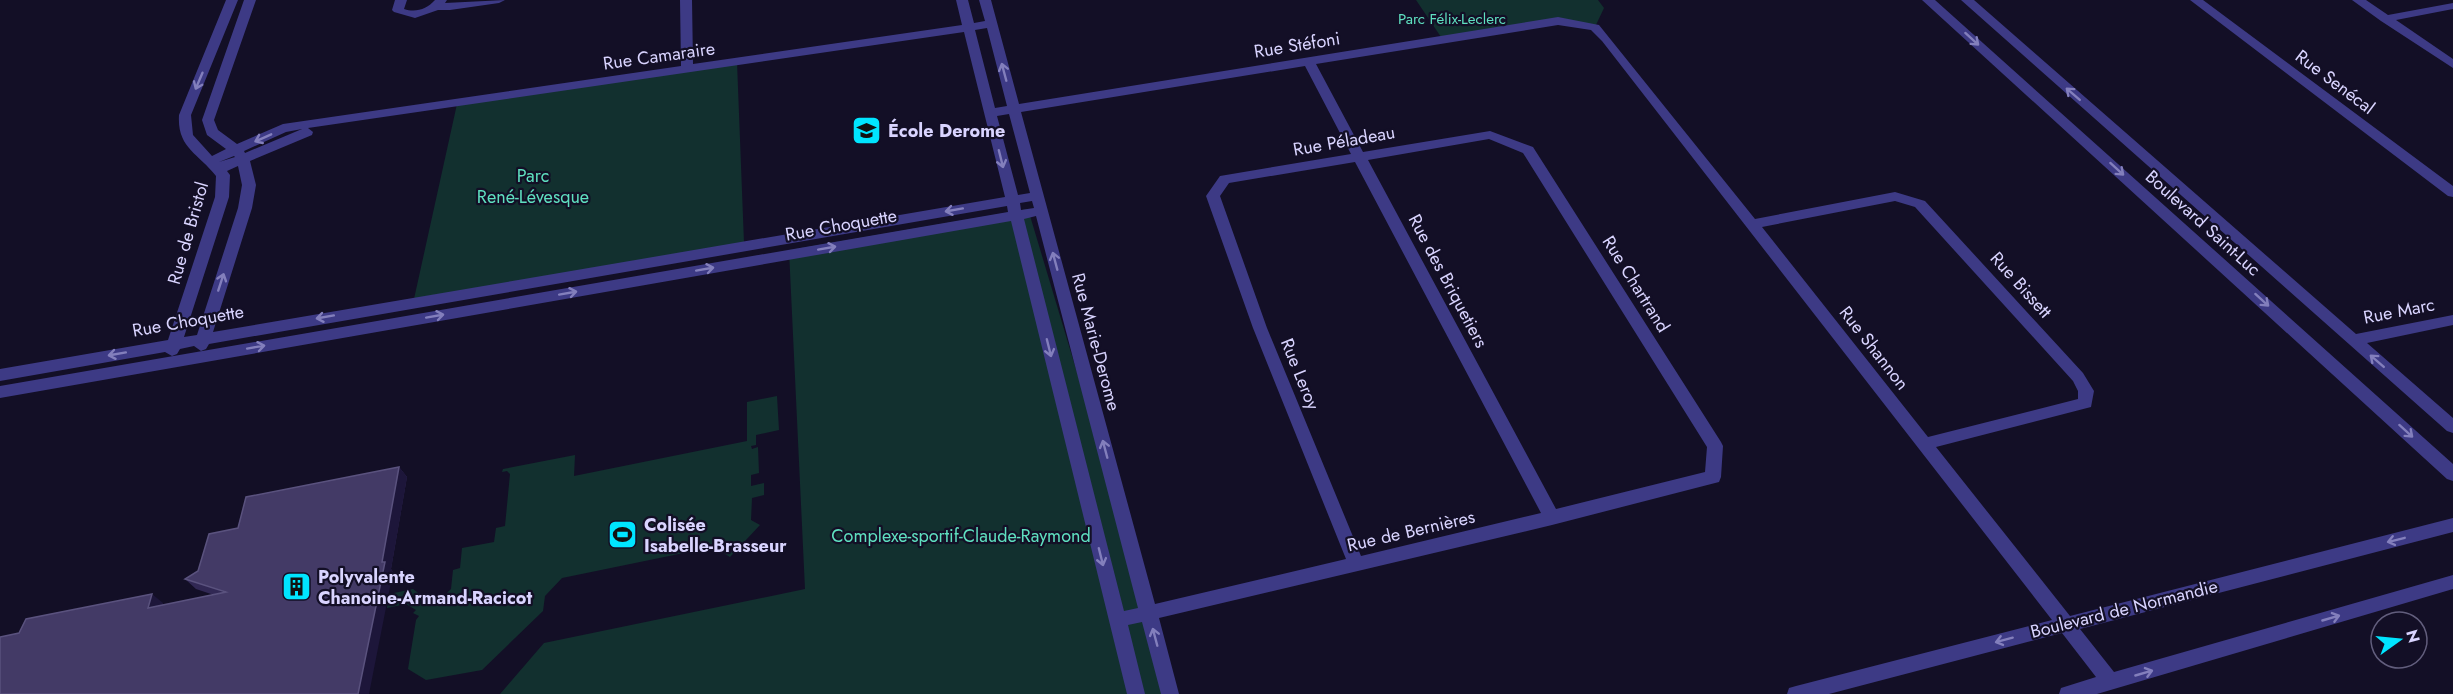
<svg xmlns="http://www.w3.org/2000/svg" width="2453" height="694" font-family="Jost,sans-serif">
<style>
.green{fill:#12302f}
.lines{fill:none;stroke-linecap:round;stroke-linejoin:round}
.minor{fill:#3d3a85;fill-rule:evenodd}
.wall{fill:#312854}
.shaded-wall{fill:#1d163a}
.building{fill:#433a66;stroke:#5a527e;stroke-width:1.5}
.oneway{stroke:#837fbc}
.labels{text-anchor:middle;stroke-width:4.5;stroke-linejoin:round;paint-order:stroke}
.far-park-label{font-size:15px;fill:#5fe0c0;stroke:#130f26}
.street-label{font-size:18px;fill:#d9d4ff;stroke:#130f26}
.poi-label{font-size:18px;font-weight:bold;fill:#d9d4ff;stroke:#130f26;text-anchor:start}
.park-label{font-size:18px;fill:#5fe0c0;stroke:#130f26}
</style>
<rect width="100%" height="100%" fill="#130f26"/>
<path class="green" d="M1416,0H1598L1604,8L1595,27L1558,21L1443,40Z
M737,62L744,243L414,299L457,104Z
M1028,209L1149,613L1168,694H500L544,643L805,589L789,250Z
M777,396L779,430L756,435V445L751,446L752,449L758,447L759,473L751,475V486L764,483V495L752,498L751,520L760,525L730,557L713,547L562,578L545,596L543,611L482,670L426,680L408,669L416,620L419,616L413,613L416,610L406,604L387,608L389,594L413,589L434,605L451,589L453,570L460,568L462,548L494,542L496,528L505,526L510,474L507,471L502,472L503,469L575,455L574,476L747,441V402Z"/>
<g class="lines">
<path class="minor" d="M226,0H238L191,115L193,135L212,156L226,149L207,135L202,120L244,0H256L214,120L218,130L237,144L283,124L681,66L680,0H692L693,64L962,25L956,0H968L974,23L985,21L979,0H991L1019,104L1558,17L1599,25L1755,219L1895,192L1925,201L2083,373L2094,391L2091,407L1936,447L2070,616L2453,518V532L2080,629L2114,672L2453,575V589L2097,694H2059L2061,688L2096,677L2062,633L1829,694H1787L1789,688L1796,686L2052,620L1602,41L1591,30L1558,25L1316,64L1363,152L1490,131L1533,147L1721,442L1723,446L1721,477L1719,482L1552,525L1159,618L1179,694H1161L1142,622L1128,625L1145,694H1127L1011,221L0,398V386L1008,212L1007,206L209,344L206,349L201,351L194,346L180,349L177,354L172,356L165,352L0,381V369L168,340L215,197L216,176C198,153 177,148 179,115ZM987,28L1007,106L995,108L975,30ZM964,32L1005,197L213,332L252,208L256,185L250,161L312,135L313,132L308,128ZM1305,66L1351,154L1220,176L1206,196L1253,328L1346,559L1155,604L1021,112ZM1009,114L1030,193L1018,195L997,116ZM302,129L245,153L244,151L286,132ZM1489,139L1523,153L1707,447L1705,472L1556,509L1368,160ZM234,156L235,157L219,162ZM1355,162L1541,513L1361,556L1267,328L1220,196L1229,183ZM238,166L242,185L238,208L197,335L184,337L229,197L230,175L227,171ZM1032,201L1034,208L1021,210L1020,203ZM1895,201L1915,207L2073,381L2078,391V399L1928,437L1762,227ZM1036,216L1138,608L1124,611L1024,219Z
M395,0H407L404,9C416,13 427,9 435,0H447L445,3L505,0L499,3L450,10H438L415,18L394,12L392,10Z
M1922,0H1935L2453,464V481L2447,479Z
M1961,0H1974L2356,334L2453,315V325L2367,343L2453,418V433L2447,431Z
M2190,0H2203L2453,186V197L2448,196Z
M2352,0H2366L2388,15L2453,3V9L2396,20L2453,59V68L2381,21Z"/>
</g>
<path class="wall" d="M399,467L407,477L391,569L393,572L0,694L163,603V605L214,595L196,589L185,579L198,571L238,528Z"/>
<path class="shaded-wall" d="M399,467L407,477L391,569L393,572L369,694H358Z
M152,594L163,603L159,617L148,608Z"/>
<path class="building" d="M399,467L382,562H385L358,694H0V637L19,633L26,619L152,594L148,608L226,592L185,579L198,571L209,534L238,528L246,497Z"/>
<defs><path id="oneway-shaft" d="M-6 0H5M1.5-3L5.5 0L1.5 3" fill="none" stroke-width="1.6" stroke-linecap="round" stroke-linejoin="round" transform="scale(1.5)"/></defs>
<g class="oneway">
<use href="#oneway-shaft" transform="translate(1972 39) rotate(42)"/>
<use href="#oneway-shaft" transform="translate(1004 72) rotate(-105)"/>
<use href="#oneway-shaft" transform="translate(199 81) rotate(113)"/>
<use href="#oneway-shaft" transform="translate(2073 94) rotate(-139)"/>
<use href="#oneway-shaft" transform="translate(263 138) rotate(156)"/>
<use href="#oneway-shaft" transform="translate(1001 159) rotate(76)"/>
<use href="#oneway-shaft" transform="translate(2117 169) rotate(42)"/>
<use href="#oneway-shaft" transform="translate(954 210) rotate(170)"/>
<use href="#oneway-shaft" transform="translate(827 248) rotate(-10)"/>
<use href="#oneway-shaft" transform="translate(1055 261) rotate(-105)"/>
<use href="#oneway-shaft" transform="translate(705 269) rotate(-10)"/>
<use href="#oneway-shaft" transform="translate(221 282) rotate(-72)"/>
<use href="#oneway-shaft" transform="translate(568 293) rotate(-10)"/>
<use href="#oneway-shaft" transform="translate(2262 300) rotate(42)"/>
<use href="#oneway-shaft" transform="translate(435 316) rotate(-10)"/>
<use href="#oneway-shaft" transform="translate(325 317) rotate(170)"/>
<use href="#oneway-shaft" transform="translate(256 347) rotate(-10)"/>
<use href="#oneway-shaft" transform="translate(1049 348) rotate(76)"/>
<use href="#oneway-shaft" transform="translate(117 354) rotate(170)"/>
<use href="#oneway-shaft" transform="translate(2377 361) rotate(-139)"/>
<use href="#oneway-shaft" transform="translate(2406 431) rotate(42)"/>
<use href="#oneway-shaft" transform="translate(1105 449) rotate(-105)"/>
<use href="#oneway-shaft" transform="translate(2396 540) rotate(166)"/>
<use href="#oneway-shaft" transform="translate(1101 557) rotate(76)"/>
<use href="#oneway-shaft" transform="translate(2331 618) rotate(-16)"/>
<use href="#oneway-shaft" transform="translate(1155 637) rotate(-105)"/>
<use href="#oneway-shaft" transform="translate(2004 640) rotate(165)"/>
<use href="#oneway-shaft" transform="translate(2144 673) rotate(-16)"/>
</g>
<defs>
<symbol id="school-square" viewBox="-11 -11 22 22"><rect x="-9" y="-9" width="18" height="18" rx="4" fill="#00e5ff" stroke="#130f26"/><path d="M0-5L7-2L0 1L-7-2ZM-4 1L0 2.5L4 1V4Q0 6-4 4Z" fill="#111"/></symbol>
<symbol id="stadium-square" viewBox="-11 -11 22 22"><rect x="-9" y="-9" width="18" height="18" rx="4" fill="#00e5ff" stroke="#130f26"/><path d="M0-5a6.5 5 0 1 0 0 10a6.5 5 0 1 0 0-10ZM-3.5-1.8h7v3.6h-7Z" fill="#111"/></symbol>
<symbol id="building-square" viewBox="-11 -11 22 22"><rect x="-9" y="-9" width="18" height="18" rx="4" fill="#00e5ff" stroke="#130f26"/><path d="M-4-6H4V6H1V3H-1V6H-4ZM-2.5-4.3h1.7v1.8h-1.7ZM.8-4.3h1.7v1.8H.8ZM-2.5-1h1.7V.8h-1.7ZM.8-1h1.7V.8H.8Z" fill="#111"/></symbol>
</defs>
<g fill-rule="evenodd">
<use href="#school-square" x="850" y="114" width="33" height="33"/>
<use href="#stadium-square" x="606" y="518" width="33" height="33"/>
<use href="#building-square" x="280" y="570" width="33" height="33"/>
</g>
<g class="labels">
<g class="far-park-label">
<text x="1452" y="24">Parc Félix-Leclerc</text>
</g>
<g class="street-label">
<text transform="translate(1297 45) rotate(-9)" y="6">Rue Stéfoni</text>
<text transform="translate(659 56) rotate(-8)" y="6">Rue Camaraire</text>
<text transform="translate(2335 82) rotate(37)" y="6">Rue Senécal</text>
<text transform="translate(1344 141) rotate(-10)" y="6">Rue Péladeau</text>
<text transform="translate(2203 223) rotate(42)" y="6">Boulevard Saint-Luc</text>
<text transform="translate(841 225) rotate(-10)" y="6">Rue Choquette</text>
<text transform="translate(188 233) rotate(-74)" y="6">Rue de Bristol</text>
<text transform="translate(1448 281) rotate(62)" y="6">Rue des Briquetiers</text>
<text transform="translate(1636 284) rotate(58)" y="6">Rue Chartrand</text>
<text transform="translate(2021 285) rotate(48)" y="6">Rue Bissett</text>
<text transform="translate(2399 311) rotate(-11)" y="6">Rue Marc</text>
<text transform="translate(188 321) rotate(-10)" y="6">Rue Choquette</text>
<text transform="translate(1096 342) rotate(75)" y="6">Rue Marie-Derome</text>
<text transform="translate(1874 348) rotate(52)" y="6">Rue Shannon</text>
<text transform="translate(1300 374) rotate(68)" y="6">Rue Leroy</text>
<text transform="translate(1411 531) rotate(-13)" y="6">Rue de Bernières</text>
<text transform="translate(2124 609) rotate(-14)" y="6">Boulevard de Normandie</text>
</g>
<g class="poi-label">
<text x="888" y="137">École Derome</text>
<text x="644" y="531">Colisée<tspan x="644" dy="21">Isabelle-Brasseur</tspan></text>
<text x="318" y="583">Polyvalente<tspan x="318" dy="21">Chanoine-Armand-Racicot</tspan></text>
</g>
<g class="park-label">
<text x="533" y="182">Parc<tspan x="533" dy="21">René-Lévesque</tspan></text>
<text x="961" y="542">Complexe-sportif-Claude-Raymond</text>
</g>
</g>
<g transform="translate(2399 640) rotate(75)"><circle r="28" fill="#130f26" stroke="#625e7d" stroke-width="1.5"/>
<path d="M0-4.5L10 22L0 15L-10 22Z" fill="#00e5ff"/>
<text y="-9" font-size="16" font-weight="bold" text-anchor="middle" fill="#d9d4ff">N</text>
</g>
</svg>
